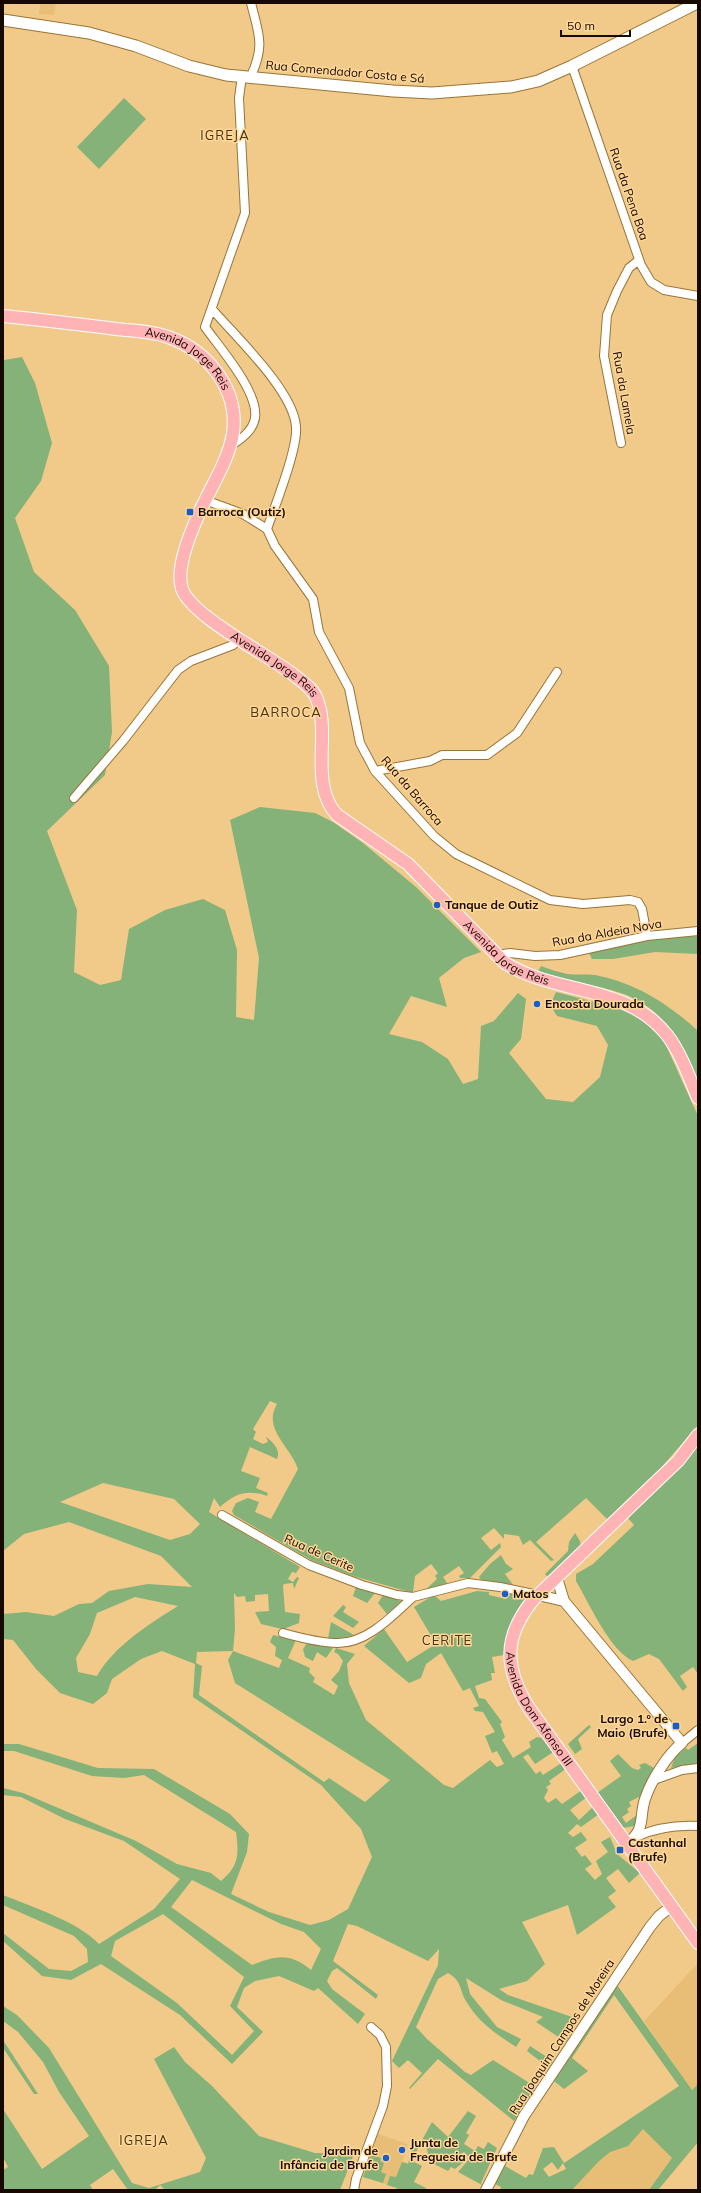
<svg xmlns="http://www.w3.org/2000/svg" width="701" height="2193" font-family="Mulish,sans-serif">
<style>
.built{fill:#e8be76}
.green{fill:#84b278;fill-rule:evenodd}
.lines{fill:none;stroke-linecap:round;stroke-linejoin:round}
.minor-casing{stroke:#997536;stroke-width:10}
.tertiary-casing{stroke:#997536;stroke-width:12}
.secondary-casing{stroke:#997536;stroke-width:13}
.primary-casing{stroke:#fff;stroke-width:14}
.minor{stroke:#fff;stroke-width:8}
.tertiary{stroke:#fff;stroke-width:10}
.secondary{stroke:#fff;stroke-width:11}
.primary{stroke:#ffb3b5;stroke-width:12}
.poi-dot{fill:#185ec9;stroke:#fed797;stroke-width:1.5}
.labels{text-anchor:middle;stroke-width:3;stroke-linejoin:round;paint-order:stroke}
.street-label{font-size:12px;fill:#170900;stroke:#fed797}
.poi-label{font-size:12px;font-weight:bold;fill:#170900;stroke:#fed797;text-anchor:start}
.neighbourhood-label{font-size:13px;letter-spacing:1px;fill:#473413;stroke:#fed797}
</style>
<rect width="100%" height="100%" fill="#f1ca8a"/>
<path class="built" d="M40,3H56L54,15L39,14Z
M698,1963V2084L692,2090L698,2142L658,2190H537L542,2180L566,2169L690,2088L644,2021Z
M378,2134L408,2144L402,2162L410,2164L397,2188L363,2177Z"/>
<path class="green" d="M124,98L146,119L99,169L77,147Z
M22,357L35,383L52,443L41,481L15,518L34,572L75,610L109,666L112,732L105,775L47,831L77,910L74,972L100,985L121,980L129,929L165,910L203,899L225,910L237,950L236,1017L254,1020L259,958L230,820L260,807L315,813L333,822L363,843L416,887L481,952L464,958L439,978L447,1007L411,996L389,1034L422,1042L448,1059L463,1084L478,1079L481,1026L494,1021L518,993L526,999L521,1039L509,1053L546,1099L573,1102L600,1077L608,1045L597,1026L557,1016L550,1005L556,992L636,1013L664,1041L698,1116V1425L660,1469L607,1519L586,1498L536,1542L554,1560L551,1561L530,1540L523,1545L519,1536L504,1534V1539L494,1528L481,1538L491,1550L500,1543L501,1547L470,1578H460L459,1576L464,1573L459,1566L443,1577L449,1586L423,1592L437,1579L435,1576L438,1573L431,1564L415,1576L413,1593L353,1576L311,1560L234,1515L232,1511L236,1503L248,1498L259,1502L255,1512L271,1519L298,1469C291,1447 262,1429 277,1404L270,1401L253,1429L256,1432L253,1439L263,1444L268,1442L266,1437C273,1442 281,1450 277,1459L250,1447L241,1471L260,1478L256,1488L268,1493L267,1496C247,1489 235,1493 220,1507L214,1498L209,1512L300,1567L296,1573L292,1572L288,1579L293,1582L297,1577L299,1578L294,1589L293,1583L284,1584L283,1586L285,1612L300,1614L299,1623L286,1628V1630L261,1624L255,1612L269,1611L268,1594L255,1595V1601L246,1602L245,1596L237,1597L234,1593L235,1629L233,1651L279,1668L282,1660L275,1656L276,1647L270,1642L273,1635L296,1640L288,1658L310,1668L309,1672L315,1678L313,1682L334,1695L338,1686L331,1680L339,1671L343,1661L338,1654L334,1652L336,1648L355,1654L347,1664L349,1683L366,1720L444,1785L453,1788L490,1760L497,1767L504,1764L497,1751L492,1753L485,1736L495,1732L483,1712L475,1711L473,1708L479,1706L470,1688L463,1691L441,1653L426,1664L421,1678L409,1683L364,1646L384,1629L407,1662L436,1644L414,1607L434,1595L441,1601L477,1591L489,1592V1595L506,1599L508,1591L523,1595L525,1599C513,1617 506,1633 504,1655L492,1657L495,1673H491L492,1680L475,1686L479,1698L485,1699L502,1722L500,1724L505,1737L502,1740L513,1758L531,1747L529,1742L537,1737L543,1738L555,1751L535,1764L528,1754L523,1757L536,1774L540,1771L543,1775L563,1762L567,1768L549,1781L551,1784L546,1787L548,1790L544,1798L548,1803L556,1798L562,1804L582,1790L587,1797L570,1810L579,1820L594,1806L599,1814L581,1827L577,1824L568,1833L573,1837L581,1832L587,1840L575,1848L582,1857L585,1855L592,1864L585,1869L595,1880L602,1874L596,1861L608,1852L601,1842L610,1837L617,1854L640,1873L629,1883L618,1869L606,1878L616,1891L608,1897L616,1907L577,1935L568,1905L522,1922L545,1964L527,1981L499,1989L508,1995L572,2017L574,2022L568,2027L572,2030L566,2042L536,2022L543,2017L501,2000L466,1978L470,1994L497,2027L521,2039L516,2047C496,2034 478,2022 466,2001C459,1989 462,1981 448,1973L438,1979L416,2027L427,2039L465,2072L471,2075L493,2060L536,2087L514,2121L438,2059L410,2089L409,2088L422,2073L408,2060L399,2068L392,2061L438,1965L439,1949L428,1961L357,1926L348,1924L333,1961L378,1995L376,1999L337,1968L332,1971L327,1981L332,1989L365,2014L358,2024L318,1988L314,1991L279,1976L255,1981L244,1988L237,2007L263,2032L232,2064L180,2015L101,1964L71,1980L42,1976L3,1941V1933L49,1969L71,1971L88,1962L87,1949L74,1936L3,1905V1895C32,1907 77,1921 99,1944L154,1909L180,1879L124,1841L65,1819L21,1797L3,1795V1788L23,1793L136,1841L177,1864L211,1873L221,1881C239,1866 239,1855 236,1832L144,1775L124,1778L92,1776L14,1751H3V1744H19L98,1768L154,1769L230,1814L249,1834L247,1852L231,1894L269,1912L310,1925L329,1920L348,1909L372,1857L361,1829L321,1785L193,1697L195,1664L162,1651L141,1659L112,1679L107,1693L93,1704L60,1693L36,1669L13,1640L3,1639V1614L26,1612L54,1616L79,1604L92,1603L109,1591L148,1584L192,1587L161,1556L69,1522L24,1534L3,1551V363L4,360ZM103,1483L174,1499L200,1524L190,1534L170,1540L60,1502ZM135,1597L178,1606C149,1624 114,1646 97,1676L78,1672L76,1658L90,1634L97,1613ZM233,1651L228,1660L235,1683L390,1780L365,1802L329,1778L324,1782L199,1695L202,1666L196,1663L197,1652ZM192,1880L281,1924L304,1932L321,1949L311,1970C289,1952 276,1956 252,1965L171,1907ZM163,1914L244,1977L230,2006L254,2031L232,2055L177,2003L111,1956L115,1941Z
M698,936V954L655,952L613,959H592L589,953L654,938Z
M541,966C549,969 558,972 567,974C576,975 586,974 595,975C634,982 669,1004 698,1031V1084C678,1039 664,1004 611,990C587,983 561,981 537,973Z
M698,1443V1674L693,1667L680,1676L687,1687L683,1691L659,1659L649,1654L633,1661C610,1651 589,1603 576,1581V1574L593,1564L634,1525L627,1517Z
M575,1533L580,1541L581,1547L548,1577L545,1574L568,1551L569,1542Z
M501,1555L506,1564L513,1569L505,1574L514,1586L481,1580L479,1577L490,1564Z
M356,1587L375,1593L367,1603L353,1596Z
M383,1595L403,1602L387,1614L378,1603Z
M343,1605L346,1607L343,1612L359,1622L353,1628L333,1616Z
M331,1622L354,1635L333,1640L328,1639Z
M308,1642L333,1648L326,1658L317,1652L313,1661L305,1657L303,1649Z
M589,1725L591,1727L578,1739L582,1749L575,1754L568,1744Z
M698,1743V1763L671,1768L675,1757L686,1748L688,1750Z
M618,1754L632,1768L638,1770L641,1768L639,1765L645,1763L656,1769L643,1795L629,1802L631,1806L627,1809L629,1812L622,1817L626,1823L637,1815L638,1820L635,1826L622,1828L597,1793L621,1776L610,1761Z
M617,1985L692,2090L698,2084V2142L658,2190H649L672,2158L643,2129L628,2146L610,2152L598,2162L572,2190H500L501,2187L495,2184L505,2166L526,2178L529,2174L533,2175L543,2148L554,2147L564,2163L679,2086L614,1995L572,2058L588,2071L564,2089L554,2081ZM552,2162L558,2170L563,2163L566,2169L549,2177L543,2169Z
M3,2006L17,2015L49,2048L132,2183L149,2188L200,2172L206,2158L154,2059L174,2047L185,2062L212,2086L259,2136L315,2153L354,2154L340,2190H165L160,2185L155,2190H128L113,2169L90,2185L93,2190H3V2170L8,2167L3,2157V2109L42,2169L89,2136L59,2092L43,2062L18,2032L3,2021Z
M3,2040L38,2094H34L3,2048Z
M530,2046L553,2061L549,2068L527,2051Z
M468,2111L476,2116L466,2133L469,2135L464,2144L475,2151L478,2146L484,2149L488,2142L497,2148L481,2183L482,2185L458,2172L470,2158L464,2152L461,2154L466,2160L455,2169L451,2167L448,2171L430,2162L427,2149L420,2144L412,2161L422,2166L414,2182L426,2188L425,2190H396L397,2188L387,2185L390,2176L396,2177L402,2162L408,2164L415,2139L421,2142L432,2122L448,2137Z
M371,2155L381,2158L380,2161L384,2163L381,2172L386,2174L383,2183L363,2177Z"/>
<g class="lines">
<defs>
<path id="minor" d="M572,66L641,265L651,282L664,290L698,296
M251,76C265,45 259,35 251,3
M212,309C235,336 294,391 296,427C298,448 275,506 267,529
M621,443L604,356L607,315L617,291L629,268L639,260
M229,447C240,440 253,431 255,418C259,392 220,348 205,327L245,213L239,98L242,76
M205,500L243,514L267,529L275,546L313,599L319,632L349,688L360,743L375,771L434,836L456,854L550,900L583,904L630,900L638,902L642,909L647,936
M375,771L430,761L442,755H487L517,733L557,672
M74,798L123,741L178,670L191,661L233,645L240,639
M496,955L510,953L535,956L560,955L647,936L698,931
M222,1515L309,1565L362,1585L397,1595L413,1597L468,1583L500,1587L538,1595
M283,1633C301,1638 320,1643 338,1643C368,1643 393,1615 413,1597
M682,1743L698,1730
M654,1780L682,1770L698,1768
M636,1837C655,1828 677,1825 698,1826
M354,2190L356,2179L383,2106L387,2086L386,2047L380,2035L371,2027"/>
<path id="tertiary" d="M557,1578L564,1601L682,1743C667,1755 651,1781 645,1799C639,1817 646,1830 627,1843
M538,1595L564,1601
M486,2190L524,2116L650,1927L659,1916L672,1906"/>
<path id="secondary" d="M3,20L89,33L136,46L189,66L226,75L393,91L432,93L511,87L538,81L572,66L697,3"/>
<g id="primary">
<path id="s1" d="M3,316C41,320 78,324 116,329C133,331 152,331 168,337C207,350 239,389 233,433C229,459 212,485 201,509C192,529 175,567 182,589C192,617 269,655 295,676C303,682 312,688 316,697C332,733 308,783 337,815L408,864L505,963C556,995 627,984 667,1035C681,1053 689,1077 698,1098"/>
<path id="s2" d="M698,1435L678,1461L659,1479L533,1600C503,1637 504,1668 529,1708L698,1943"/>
</g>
</defs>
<use href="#minor" class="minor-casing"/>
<use href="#tertiary" class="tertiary-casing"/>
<use href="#secondary" class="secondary-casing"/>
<use href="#primary" class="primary-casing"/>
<use href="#minor" class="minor"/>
<use href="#tertiary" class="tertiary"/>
<use href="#secondary" class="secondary"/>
<use href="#primary" class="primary"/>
</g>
<g class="poi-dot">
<rect x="186" y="508" width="8" height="8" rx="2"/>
<circle cx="437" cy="905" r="4"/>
<circle cx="537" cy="1004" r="4"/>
<circle cx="505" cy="1594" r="4"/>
<rect x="672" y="1722" width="8" height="8" rx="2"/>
<rect x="616" y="1846" width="8" height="8" rx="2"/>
<circle cx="402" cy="2150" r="4"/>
<circle cx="386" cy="2158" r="4"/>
</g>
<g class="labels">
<g class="street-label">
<text transform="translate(345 72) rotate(5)" y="4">Rua Comendador Costa e Sá</text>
<text transform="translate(629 194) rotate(71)" y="4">Rua da Pena Boa</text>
<text dy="4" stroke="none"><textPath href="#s1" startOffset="195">Avenida Jorge Reis</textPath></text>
<text transform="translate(624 393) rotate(80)" y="4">Rua da Lamela</text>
<text dy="4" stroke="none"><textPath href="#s1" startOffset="579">Avenida Jorge Reis</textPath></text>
<text transform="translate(412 791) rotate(49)" y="4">Rua da Barroca</text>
<text transform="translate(607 933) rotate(-10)" y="4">Rua da Aldeia Nova</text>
<text dy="4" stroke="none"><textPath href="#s1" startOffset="975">Avenida Jorge Reis</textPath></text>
<text transform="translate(319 1553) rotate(24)" y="4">Rua de Cerite</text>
<text dy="4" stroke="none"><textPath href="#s2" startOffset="356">Avenida Dom Afonso III</textPath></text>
<text transform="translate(562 2037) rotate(-57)" y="4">Rua Joaquim Campos de Moreira</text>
</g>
<g class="poi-label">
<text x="198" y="516">Barroca (Outiz)</text>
<text x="445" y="909">Tanque de Outiz</text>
<text x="545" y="1008">Encosta Dourada</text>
<text x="513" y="1598">Matos</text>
<text x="668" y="1723" text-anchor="end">Largo 1.º de<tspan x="668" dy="14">Maio (Brufe)</tspan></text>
<text x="628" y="1847">Castanhal<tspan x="628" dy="14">(Brufe)</tspan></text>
<text x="410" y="2147">Junta de<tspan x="410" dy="14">Freguesia de Brufe</tspan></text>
<text x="378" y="2155" text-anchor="end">Jardim de<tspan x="378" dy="14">Infância de Brufe</tspan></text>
</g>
<g class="neighbourhood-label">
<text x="225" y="140">IGREJA</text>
<text x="286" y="717">BARROCA</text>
<text x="447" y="1645">CERITE</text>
<text x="144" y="2145">IGREJA</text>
</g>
</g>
<rect width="701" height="2193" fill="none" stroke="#170900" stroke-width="8"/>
<path d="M561 30v6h69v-6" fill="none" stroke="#170900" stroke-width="2"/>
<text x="567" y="30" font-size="12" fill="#170900" stroke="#fed797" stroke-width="3" paint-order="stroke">50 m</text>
</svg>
